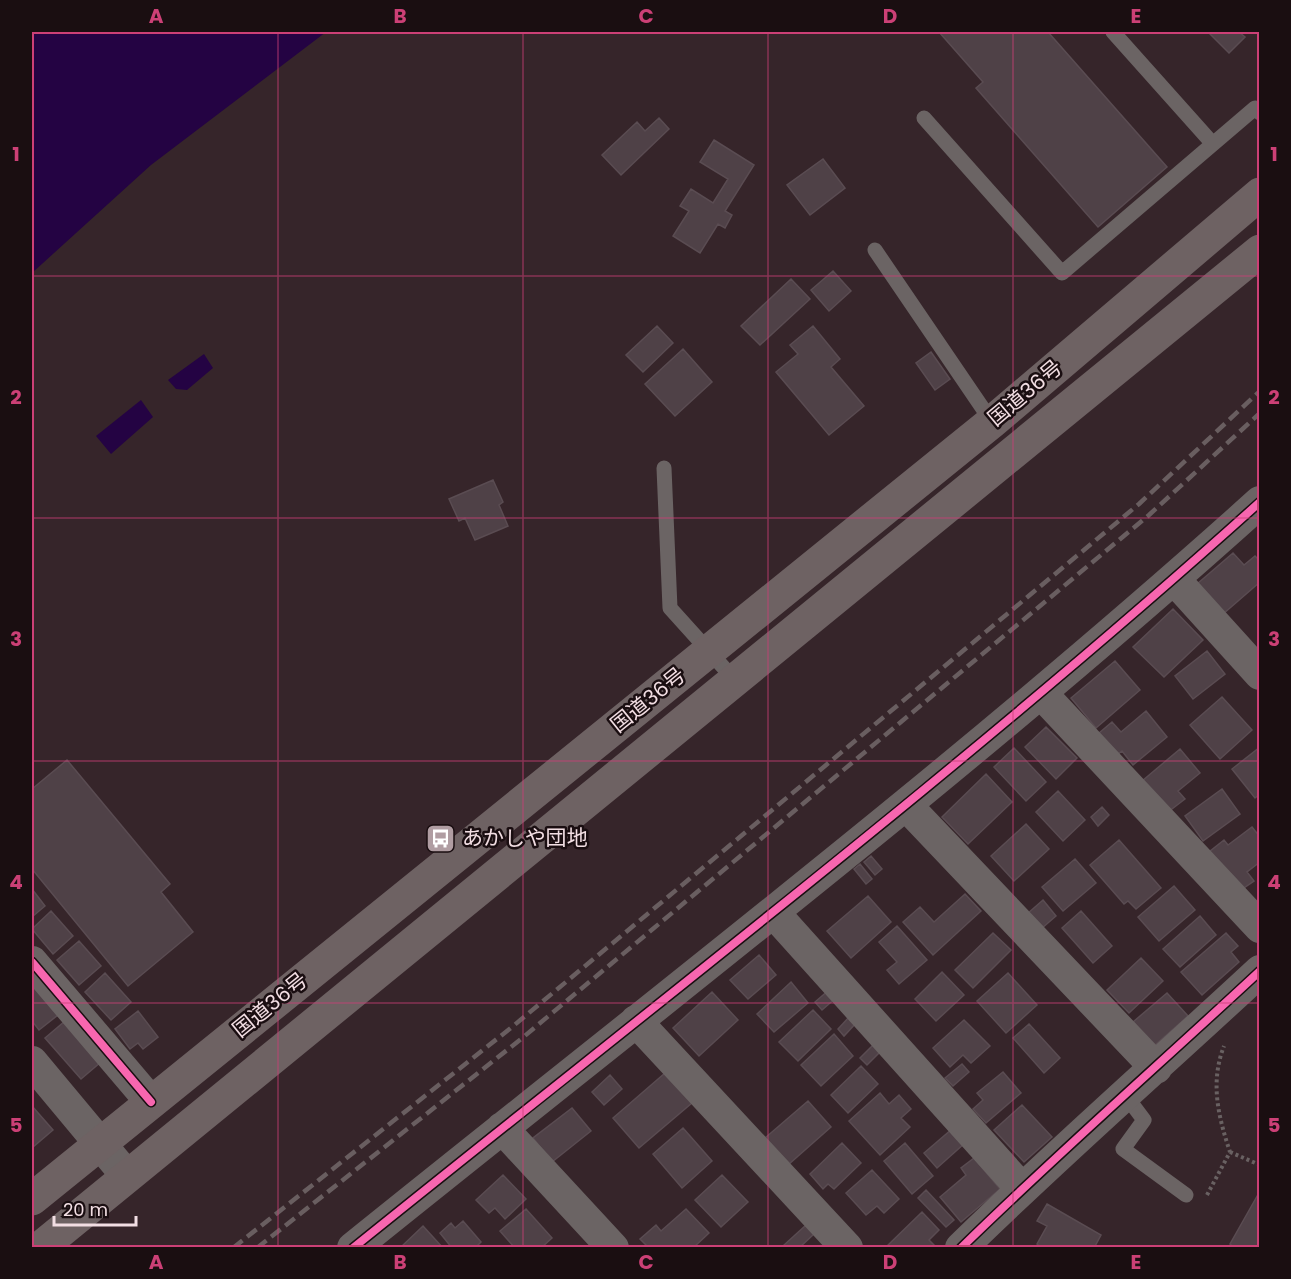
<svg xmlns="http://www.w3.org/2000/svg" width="1291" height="1279" font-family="Poppins,'Noto Sans JP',sans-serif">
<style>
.water{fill:#240343}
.building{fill:#4f4147;stroke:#5a4c52;stroke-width:1.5}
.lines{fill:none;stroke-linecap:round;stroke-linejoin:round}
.path{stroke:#696162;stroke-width:4;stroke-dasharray:3 3;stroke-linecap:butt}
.service{stroke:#6b6464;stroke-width:15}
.minor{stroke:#6b6464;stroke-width:32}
.trunk{stroke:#6e6263;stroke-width:33}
.rail{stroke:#695e60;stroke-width:4.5;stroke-dasharray:12 6;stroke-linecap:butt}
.cycleway-casing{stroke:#1a0e11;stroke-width:11}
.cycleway{stroke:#f766af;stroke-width:8}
.grid{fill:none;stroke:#cc4076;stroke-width:1.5;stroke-opacity:0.55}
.labels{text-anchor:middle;stroke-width:5;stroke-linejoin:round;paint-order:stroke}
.street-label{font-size:21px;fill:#f2dee3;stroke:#1a0e11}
.poi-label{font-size:21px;fill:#f2dee3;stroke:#1a0e11;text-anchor:start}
.neatline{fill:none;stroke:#cc4076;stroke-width:2}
.grid-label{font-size:20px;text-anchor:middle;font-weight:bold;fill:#cc4076}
</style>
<rect width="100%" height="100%" fill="#36252a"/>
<path class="water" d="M32,32H326L151,165L32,273Z
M204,354L213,368L187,390L176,389L168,380Z
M141,400L153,417L111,454L96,436Z"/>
<path class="building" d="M939,32H1048L1167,167L1098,227L976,88L983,82Z
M1208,32H1239L1245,37L1229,53Z
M659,118L669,129L621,175L602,155L637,122L645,131Z
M714,140L754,165L725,211L732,215L725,228L718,224L700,253L673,236L689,211L680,206L691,189L713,203L728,179L700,162Z
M823,159L845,188L810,215L787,185Z
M833,271L851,291L829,311L811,290Z
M791,279L810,299L760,345L741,326Z
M657,326L673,343L643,372L626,355Z
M813,326L840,359L831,367L864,406L829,435L776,372L798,354L790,345Z
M683,349L712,382L675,416L645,384Z
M931,352L950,379L935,390L916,363Z
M493,480L503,502L499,505L508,526L475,540L465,518L459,521L449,499Z
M1233,553L1244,565L1255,556L1260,561V582L1223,614L1197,584Z
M1173,609L1203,640L1164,677L1133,647Z
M1207,651L1225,674L1193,699L1175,676Z
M1115,661L1140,690L1096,728L1071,698Z
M1222,697L1252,730L1220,759L1190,725Z
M1146,711L1167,737L1133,765L1122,751L1117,755L1099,733L1112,722L1121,732Z
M1046,727L1077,758L1056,779L1025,747Z
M1260,747V794L1255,798L1232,769Z
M1014,748L1046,782L1026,801L994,767Z
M1180,749L1200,773L1178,791L1185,799L1168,812L1142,781Z
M67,760L170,884L161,892L193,932L128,986L32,869V789Z
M986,774L1012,802L968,844L942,817Z
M1222,789L1240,814L1203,841L1185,816Z
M1058,791L1085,820L1063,841L1036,812Z
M1102,807L1109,815L1098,826L1091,817Z
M1026,824L1049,849L1014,881L991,856Z
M1252,827L1260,837V862L1247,872L1254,881L1238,892L1209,852L1224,840L1228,845Z
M1119,840L1161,888L1136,909L1128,901L1124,904L1090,865Z
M871,856L882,869L875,875L864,862Z
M1075,859L1096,883L1063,911L1042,887Z
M860,864L872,879L866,884L854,869Z
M1174,886L1195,910L1159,941L1138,917Z
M32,889L45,906L32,917Z
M965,894L981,911L933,955L903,922L920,907L934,922Z
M868,896L891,922L851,958L827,931Z
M1043,900L1056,916L1041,929L1027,914Z
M51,911L73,936L53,954L32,929Z
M1081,911L1112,946L1093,963L1062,928Z
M1200,916L1216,935L1180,967L1163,949Z
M897,926L927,960L899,984L887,970L897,962L879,942Z
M993,933L1011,950L973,988L955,970Z
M1226,933L1238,946L1231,952L1239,962L1202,995L1181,972Z
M79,941L101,966L79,985L57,960Z
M759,955L776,975L748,999L730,980Z
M1141,958L1163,981L1129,1013L1107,990Z
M942,972L964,995L936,1021L915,999Z
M105,973L131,1002L111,1020L85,992Z
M1008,973L1037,1005L1006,1033L977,1001Z
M791,982L808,1003L774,1032L757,1014Z
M36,987L58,1015L39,1030L32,1021V990Z
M830,989L837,997L822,1010L815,1002Z
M712,992L738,1020L699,1056L673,1028Z
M1167,993L1188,1016L1154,1046L1133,1022Z
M813,1010L831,1029L798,1061L779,1042Z
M138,1011L158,1037L143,1049L138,1043L130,1049L115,1029Z
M850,1016L857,1022L844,1036L838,1029Z
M964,1020L990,1046L971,1063L963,1055L950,1067L933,1048Z
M65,1021L101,1062L81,1079L45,1038Z
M1029,1024L1060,1058L1044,1073L1013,1038Z
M834,1034L853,1056L821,1086L801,1065Z
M874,1044L881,1051L867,1065L860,1058Z
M962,1064L969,1072L953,1086L945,1078Z
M861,1066L878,1084L848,1113L831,1095Z
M1003,1072L1021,1093L986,1123L973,1109L983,1100L977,1093Z
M665,1073L692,1103L639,1148L613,1118Z
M610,1075L622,1089L604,1105L592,1092Z
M880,1093L889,1104L899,1095L911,1109L901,1118L910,1127L880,1155L849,1121Z
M808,1101L831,1127L788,1165L765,1138Z
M1022,1105L1052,1137L1024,1162L994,1130Z
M32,1106L53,1130L33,1147L32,1145Z
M572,1108L591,1131L552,1162L533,1138Z
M683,1128L712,1161L682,1188L653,1154Z
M952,1129L965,1143L937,1168L924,1153Z
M842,1143L861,1163L834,1189L828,1184L823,1189L810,1174Z
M905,1143L933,1176L912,1194L884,1161Z
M974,1158L1000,1189L961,1222L940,1197L966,1175L961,1168Z
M872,1170L899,1199L884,1213L877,1206L866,1215L846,1193Z
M503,1175L526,1199L505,1219L495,1208L489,1213L476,1200Z
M722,1175L748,1202L721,1227L695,1200Z
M926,1190L954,1220L946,1227L918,1198Z
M1260,1191V1245L1258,1248H1236L1230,1244Z
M1047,1204L1101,1235L1094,1248H1043L1037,1244L1047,1226L1037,1221Z
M526,1209L552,1238L541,1248H515L500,1231Z
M686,1209L709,1233L693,1248H649L640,1239L656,1225L661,1231Z
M922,1212L939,1230L929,1240L935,1246L933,1248H885Z
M463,1221L481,1242L475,1248H452L440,1233L451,1223L455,1228Z
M806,1225L814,1234L799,1248H786L784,1245Z
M423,1226L443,1248H400Z"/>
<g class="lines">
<path class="path" d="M1230,1152L1260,1165
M1207,1195L1230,1152C1218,1116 1210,1082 1224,1046"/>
<path class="service" d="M1113,32L1213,144
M924,118L1062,273L1255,108L1260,113
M875,250L992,422
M664,468L670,608L734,679
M1126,1096L1144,1120L1123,1149L1186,1195"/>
<path class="minor" d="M1174,579L1260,674
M1041,693L1260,927
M906,805L1156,1068
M774,913L1022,1189
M32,962L151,1102
M636,1021L847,1248
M32,1062L127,1176
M502,1128L613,1248
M353,1248C658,1002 969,764 1260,502
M961,1248C1058,1153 1160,1064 1260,971"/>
<path class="trunk" d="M32,1199L992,422L1260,194
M40,1248L1260,251"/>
<path class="rail" d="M233,1248L512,1027L1139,504L1260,391
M257,1248L521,1039L1149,515L1260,413"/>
<defs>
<path id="cycleway" d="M32,962L151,1102
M353,1248C658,1002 969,764 1260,502
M961,1248C1058,1153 1160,1064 1260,971"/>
</defs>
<use href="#cycleway" class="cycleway-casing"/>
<use href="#cycleway" class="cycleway"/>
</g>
<path class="grid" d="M278,32V1248M523,32V1248M768,32V1248M1013,32V1248M32,276H1260M32,518H1260M32,761H1260M32,1003H1260"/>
<defs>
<symbol id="bus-square" viewBox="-11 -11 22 22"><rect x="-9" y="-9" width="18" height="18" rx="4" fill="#b09da2" stroke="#1a0e11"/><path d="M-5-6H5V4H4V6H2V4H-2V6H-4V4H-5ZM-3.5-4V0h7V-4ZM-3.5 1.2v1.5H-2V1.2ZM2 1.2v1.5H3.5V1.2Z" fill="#fff"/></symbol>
</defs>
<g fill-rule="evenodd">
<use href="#bus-square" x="424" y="822" width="33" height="33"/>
</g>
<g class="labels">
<g class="street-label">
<text transform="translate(1025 393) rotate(-40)" y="7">国道36号</text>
<text transform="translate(648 700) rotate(-39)" y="7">国道36号</text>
<text transform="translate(270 1005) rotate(-39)" y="7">国道36号</text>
</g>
<g class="poi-label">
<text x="462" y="845">あかしや団地</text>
</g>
</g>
<rect width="1291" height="1279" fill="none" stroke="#1a0e11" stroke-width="66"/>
<path d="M54 1216v9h82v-9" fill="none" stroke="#f2dee3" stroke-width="3"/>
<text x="63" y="1216" font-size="18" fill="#f2dee3" stroke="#1a0e11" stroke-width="4.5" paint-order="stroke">20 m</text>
<rect x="33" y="33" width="1225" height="1213" class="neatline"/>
<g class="grid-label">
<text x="156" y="23">A</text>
<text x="400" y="23">B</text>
<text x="646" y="23">C</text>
<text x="890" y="23">D</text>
<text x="1136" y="23">E</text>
<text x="16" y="161">1</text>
<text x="1274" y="161">1</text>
<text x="16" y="404">2</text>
<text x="1274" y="404">2</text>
<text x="16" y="646">3</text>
<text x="1274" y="646">3</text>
<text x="16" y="889">4</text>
<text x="1274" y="889">4</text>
<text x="16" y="1132">5</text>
<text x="1274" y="1132">5</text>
<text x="156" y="1269">A</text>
<text x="400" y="1269">B</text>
<text x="646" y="1269">C</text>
<text x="890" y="1269">D</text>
<text x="1136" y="1269">E</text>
</g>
</svg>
